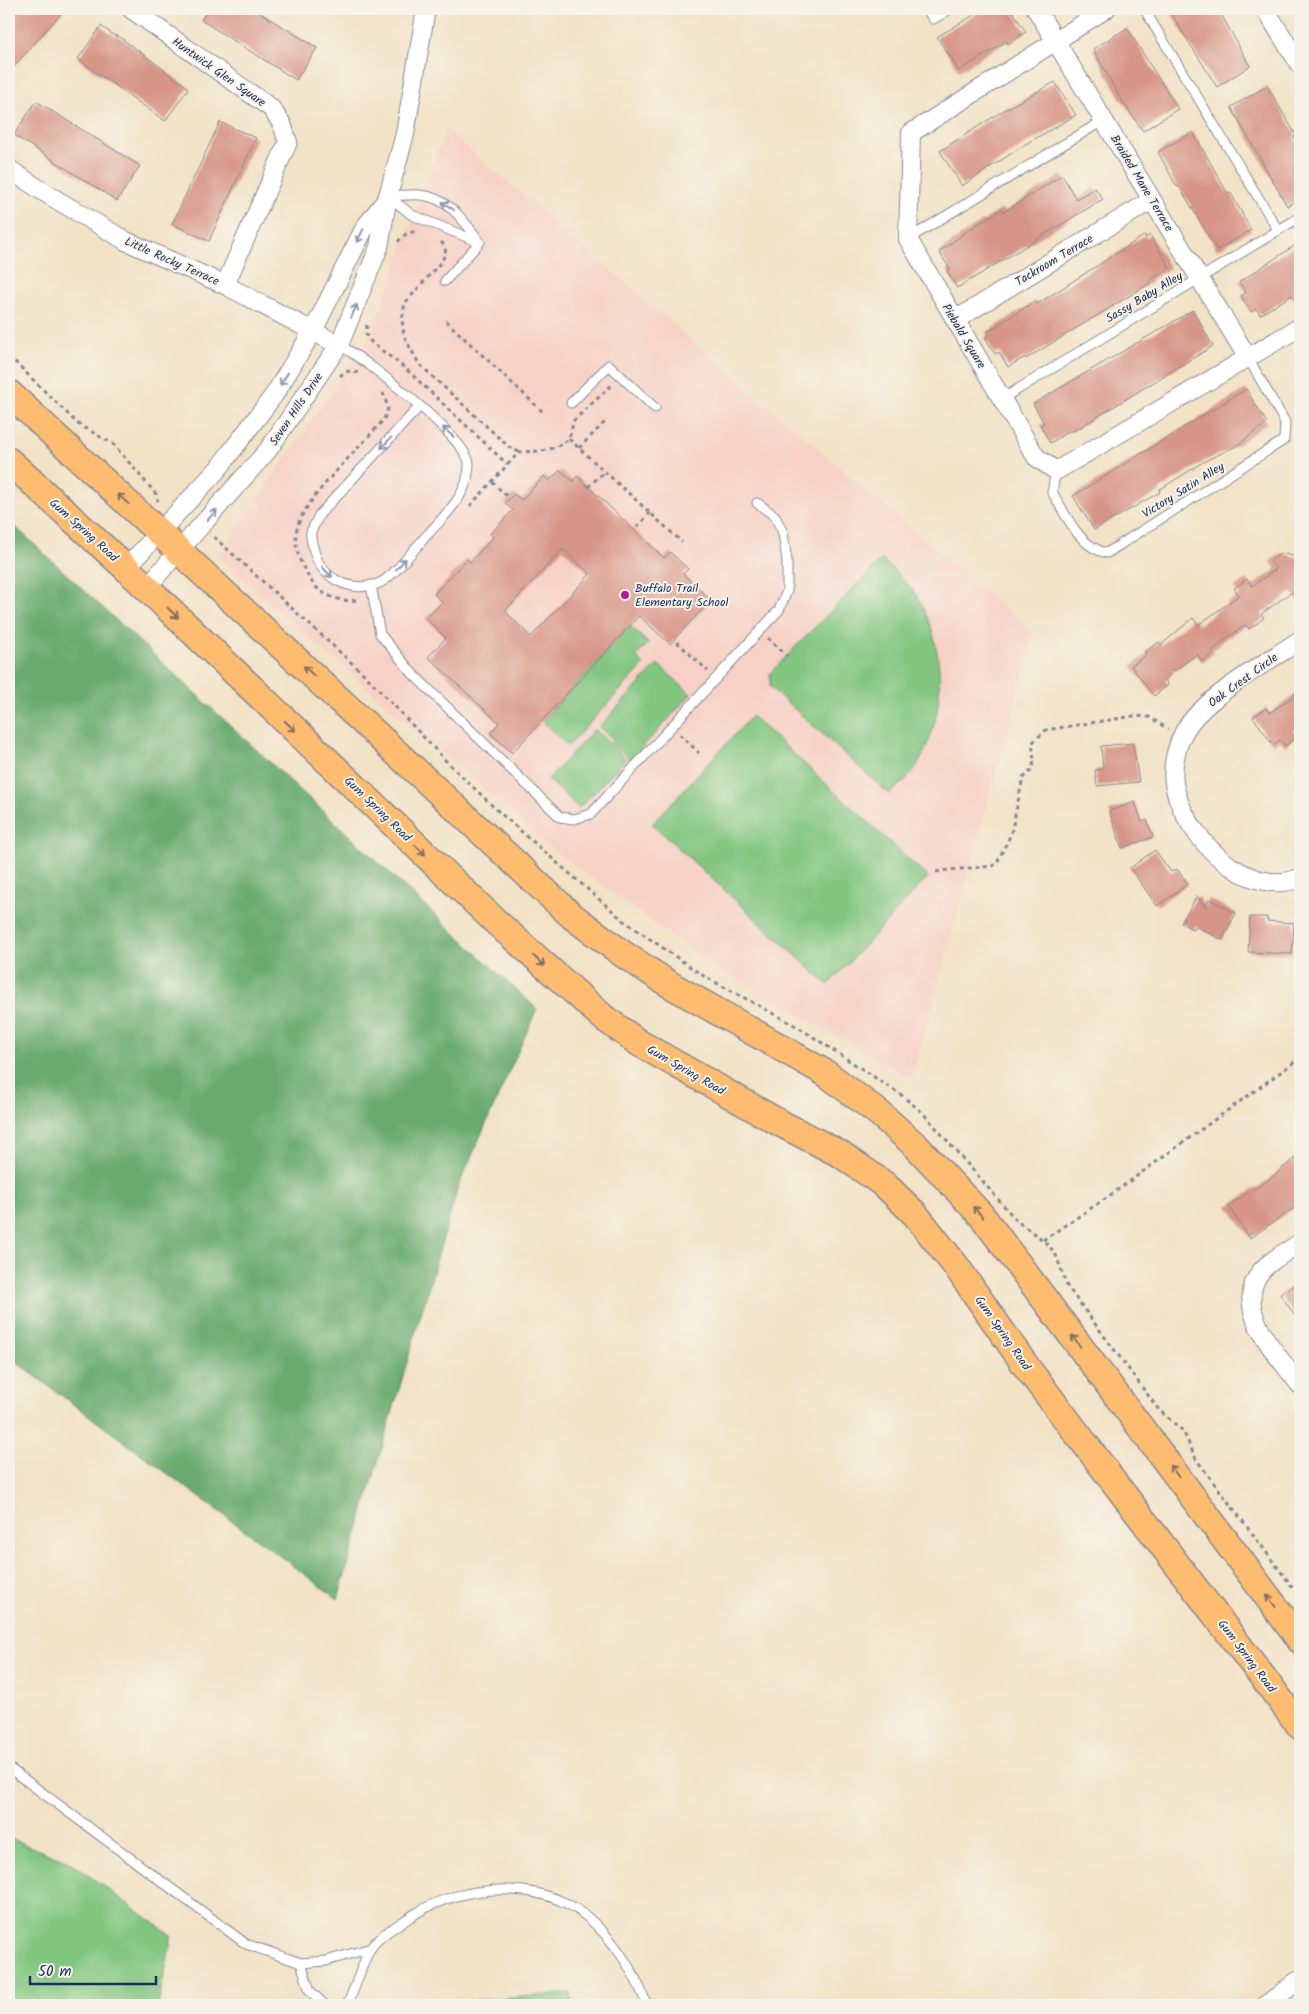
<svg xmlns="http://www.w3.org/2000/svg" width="1309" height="2014" font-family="Kalam,sans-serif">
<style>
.built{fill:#f7d1c6}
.green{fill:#82c680;stroke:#4e7a6f}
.forest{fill:#69ab6e;stroke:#426d66}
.building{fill:#d79587;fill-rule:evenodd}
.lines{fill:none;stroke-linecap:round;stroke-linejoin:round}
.service-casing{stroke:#868892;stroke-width:11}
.minor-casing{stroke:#868892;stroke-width:20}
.primary-casing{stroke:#868892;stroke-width:29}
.path{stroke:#868892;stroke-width:3;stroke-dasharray:4 4;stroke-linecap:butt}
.service{stroke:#fff;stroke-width:9}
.minor{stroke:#fff;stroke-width:18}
.primary{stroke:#febc70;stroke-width:26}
.oneway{stroke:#8d97ae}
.oneway2{stroke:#816e66}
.poi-dot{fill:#b5179e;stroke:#f7f3e8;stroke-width:2}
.labels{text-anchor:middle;stroke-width:4;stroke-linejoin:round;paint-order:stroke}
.street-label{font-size:12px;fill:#1b2f5e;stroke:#f7f3e8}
.poi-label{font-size:12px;fill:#1b2f5e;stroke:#f7f3e8;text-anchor:start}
</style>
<rect width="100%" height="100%" fill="#f7f3e8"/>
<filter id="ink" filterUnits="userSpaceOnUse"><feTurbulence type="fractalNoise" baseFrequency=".02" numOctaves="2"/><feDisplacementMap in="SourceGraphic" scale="10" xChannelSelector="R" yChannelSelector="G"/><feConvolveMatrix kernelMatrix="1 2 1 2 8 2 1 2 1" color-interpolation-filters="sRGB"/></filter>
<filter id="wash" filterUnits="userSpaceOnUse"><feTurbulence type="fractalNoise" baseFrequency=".0096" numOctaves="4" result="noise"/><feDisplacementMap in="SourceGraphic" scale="20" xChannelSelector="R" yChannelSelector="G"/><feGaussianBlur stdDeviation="1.12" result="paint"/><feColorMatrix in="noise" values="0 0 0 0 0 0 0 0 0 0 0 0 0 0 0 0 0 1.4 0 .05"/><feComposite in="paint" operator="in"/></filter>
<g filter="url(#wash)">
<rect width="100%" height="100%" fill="#f2e2c6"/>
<path class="built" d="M446,129L1034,634L912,1079L707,962L546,844L217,557L371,334Z"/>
<path class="green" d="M882,559C892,570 906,580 914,592C948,644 948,719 914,770C908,779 897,787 889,794L770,687V673Z
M628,624L648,643L636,657L644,665L568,746L542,721L624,633L622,631Z
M658,664L691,694L631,760L611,742L613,739L599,727Z
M752,716L928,877L828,985L652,824Z
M595,729L626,759L579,808L548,779Z
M9,1838L73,1864L172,1936L158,2005H9Z
M571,1993L572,2005H424Z"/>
<path class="forest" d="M9,521L537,1009L458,1187L338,1599L9,1357Z"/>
<g id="blocks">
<path class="building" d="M9,9H65L9,72Z
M209,9H254L317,48L296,80L201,20Z
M984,9H1011L1026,32L1008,44L1007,41L959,71L937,37Z
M1168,9H1218L1250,66L1217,87Z
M101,26L116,37L117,35L186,86L188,89L165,121L78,59Z
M1127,28L1178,109L1143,131L1120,98L1093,49Z
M1055,82L1076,115L1024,145L962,186L940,151L1004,110Z
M1267,86L1296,135L1294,137L1300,148V198L1287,206L1231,107Z
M36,101L140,166L117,201L14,135Z
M220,122L256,138L209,241L172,224Z
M1193,132L1228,194L1231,193L1251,230L1217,250L1179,186L1177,187L1158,152Z
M1062,175L1076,199L1095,188L1103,199L957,288L947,271L950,269L939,252L970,229L1002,209L1004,212Z
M1145,235L1146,238L1150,235L1170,268L1150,280L1152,282L1026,359L1025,357L1008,367L999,352L995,354L985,337L989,335L987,332L1035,301L1037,304L1064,287Z
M1300,242V307L1292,295L1260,315L1257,309L1251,312L1241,296L1246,292L1239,282Z
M1193,310L1213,346L1072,432L1071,430L1050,443L1040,425L1044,423L1033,404Z
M1246,389L1267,423L1236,446L1203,462L1159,490L1160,492L1094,530L1073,496Z
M560,470L573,481L577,476L664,558L670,552L688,569L683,574L711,600L670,644L639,616L512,753L490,733L499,723L428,657L446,638L426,619L442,602L434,594L467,559L470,562L493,537L490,534L513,510L505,503L514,494L522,500L544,476L549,481ZM563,549L590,574L531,637L505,611Z
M1281,553L1300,558V604L1292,592L1261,614L1264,618L1249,629L1246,625L1220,643L1221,644L1212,651L1214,653L1202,662L1197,654L1174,671L1165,680L1168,685L1154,696L1131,666L1146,655L1145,652L1159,642L1161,645L1193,618L1198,625L1230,602L1239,595L1234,588L1247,579L1252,586L1276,569L1270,561Z
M1300,691V725L1293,729L1298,736L1285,746L1280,740L1273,745L1253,717L1266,708L1270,713Z
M1133,743L1139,782L1097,786L1095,770L1103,769L1101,746Z
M1135,802L1142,822L1147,820L1153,837L1122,848L1109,811Z
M1155,850L1171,872L1177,869L1188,884L1157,906L1130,868Z
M1197,896L1205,907L1209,899L1236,913L1222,940L1195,926L1194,930L1181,923Z
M1250,917H1267V921L1294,923L1292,954L1248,952Z
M1300,1154V1204L1250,1238L1228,1206L1267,1181Z
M1300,1282V1323L1280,1294Z"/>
</g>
</g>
<g filter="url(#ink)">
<use href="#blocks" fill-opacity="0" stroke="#868892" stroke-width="1"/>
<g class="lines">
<defs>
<path id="service" d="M927,9L933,19L950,9
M1144,9L1278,230
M388,196C399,196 410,194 420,195C448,197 465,222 480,242
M388,196L412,215L479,242
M908,239L1104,120
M445,281L480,242
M339,345C363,357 468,439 469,464C469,494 447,513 428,534C416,546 392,580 377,584C348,593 319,577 313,547C312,543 310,537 311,532C313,527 317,521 319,515L419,407
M1002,399L1300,217
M571,403L609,365L655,408
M1056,471L1052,492C1066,514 1079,548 1107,553L1284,440L1285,422L1248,358
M371,585L380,634L413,674L560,817L574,819L591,814L779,610L787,591V561L783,533L775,516L757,503
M9,1768L246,1944L301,1963L326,1961L371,1948
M301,1963L310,1991L325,2005
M347,2005C356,1987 361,1966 370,1949C379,1935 401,1923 415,1914C462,1884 540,1879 586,1916C615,1940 634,1971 647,2005"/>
<path id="minor" d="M131,9L271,108L282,124L288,142L225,285
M1036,9L1248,358
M1106,9L911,133L908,239L1036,457L1056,471L1300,327
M1265,9L1300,65
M9,169L42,191L126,241L225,285L339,345
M955,320L1152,200
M126,568L218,469L274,395L313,331L365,227L387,199
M146,588L268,450L339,345L379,247L388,196L405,134L426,9
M1300,640C1268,662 1199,700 1183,734C1175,751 1171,771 1175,789C1187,838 1246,899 1300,878
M1300,1243C1288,1251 1272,1259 1262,1270C1230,1308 1278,1355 1300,1385
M1266,2005L1300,1979"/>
<path id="primary" d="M9,393L572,916L623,954L669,984L827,1074L880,1114L916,1146L982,1216L1300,1640
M9,461L126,568L496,922L604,1018L639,1043L778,1122L842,1155L885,1185L915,1214L956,1266L1028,1369L1300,1726"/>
</defs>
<use href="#service" class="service-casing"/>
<use href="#minor" class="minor-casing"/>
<use href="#primary" class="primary-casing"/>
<path class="path" d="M398,242C403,235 409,231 417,232
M441,242L444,245L446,253L441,262L405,303L402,320L404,336L419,364L509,447L519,452
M446,321L545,414
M367,325L366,334L371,342L405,368L507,464
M9,356L78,424L113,444L156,494L158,501
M340,376L346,371L359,373
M569,439L682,542
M579,448L607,420
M492,482L509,498
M588,487L604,472
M470,506L519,452L542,451L556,447L569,439L574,420L612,385
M637,527L650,513
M214,537L366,676L447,762L499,812L624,921L702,975L798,1027L900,1094L923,1113L1018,1222L1043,1240L1049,1246L1056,1255L1067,1286L1159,1410L1183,1431L1196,1459L1300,1597
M356,600C342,603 320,595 312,582C301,566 291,545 298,525C307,496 362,446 384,419L388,408L383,393
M768,638L787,656
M677,642L708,671
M680,734L699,753
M936,872C956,868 976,869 996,865L1011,834L1023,778C1037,769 1034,759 1032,743L1046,730L1134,716L1149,717L1168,729
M1043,1240L1105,1199L1300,1058"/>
<use href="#service" class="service"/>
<use href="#minor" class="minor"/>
<use href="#primary" class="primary"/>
</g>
<defs><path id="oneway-shaft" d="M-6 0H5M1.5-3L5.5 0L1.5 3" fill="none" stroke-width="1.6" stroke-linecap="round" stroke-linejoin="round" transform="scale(1.25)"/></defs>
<g class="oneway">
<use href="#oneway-shaft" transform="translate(448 206) rotate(-146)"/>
<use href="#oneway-shaft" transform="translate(360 236) rotate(116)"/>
<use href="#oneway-shaft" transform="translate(354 311) rotate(-67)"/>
<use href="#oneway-shaft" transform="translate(284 379) rotate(122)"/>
<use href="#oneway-shaft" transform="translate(448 432) rotate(-138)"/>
<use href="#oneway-shaft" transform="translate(386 443) rotate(133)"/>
<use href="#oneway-shaft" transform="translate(212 515) rotate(-49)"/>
<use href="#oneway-shaft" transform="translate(401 564) rotate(-48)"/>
<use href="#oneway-shaft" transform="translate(327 572) rotate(47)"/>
</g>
<g class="oneway2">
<use href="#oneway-shaft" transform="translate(123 499) rotate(-137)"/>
<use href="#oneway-shaft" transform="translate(173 613) rotate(44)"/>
<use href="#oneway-shaft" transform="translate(309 671) rotate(-137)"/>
<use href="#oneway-shaft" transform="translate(290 726) rotate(44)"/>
<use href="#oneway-shaft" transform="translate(420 850) rotate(44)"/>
<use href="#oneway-shaft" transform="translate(539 961) rotate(42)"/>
<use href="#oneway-shaft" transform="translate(978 1212) rotate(-132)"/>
<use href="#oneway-shaft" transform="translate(1076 1341) rotate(-127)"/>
<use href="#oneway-shaft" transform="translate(1174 1471) rotate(-127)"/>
<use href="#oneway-shaft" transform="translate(1271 1601) rotate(-127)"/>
</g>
</g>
<circle class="poi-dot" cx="625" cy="595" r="5"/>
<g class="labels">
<g class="street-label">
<text transform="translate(219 72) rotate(35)" y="4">Huntwick Glen Square</text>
<text transform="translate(1142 183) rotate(59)" y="4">Braided Mane Terrace</text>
<text transform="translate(1054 260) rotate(-31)" y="4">Tackroom Terrace</text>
<text transform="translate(172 261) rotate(24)" y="4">Little Rocky Terrace</text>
<text transform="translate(1144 297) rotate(-31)" y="4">Sassy Baby Alley</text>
<text transform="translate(964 336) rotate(59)" y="4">Piebald Square</text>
<text transform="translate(296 409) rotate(-56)" y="4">Seven Hills Drive</text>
<text transform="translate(1183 490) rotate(-32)" y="4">Victory Satin Alley</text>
<text transform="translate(84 530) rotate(42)" y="4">Gum Spring Road</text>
<text transform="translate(1243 680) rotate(-36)" y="4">Oak Crest Circle</text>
<text transform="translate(378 809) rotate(44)" y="4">Gum Spring Road</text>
<text transform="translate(686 1070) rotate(30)" y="4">Gum Spring Road</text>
<text transform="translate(1003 1333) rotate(55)" y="4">Gum Spring Road</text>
<text transform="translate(1247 1656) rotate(53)" y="4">Gum Spring Road</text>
</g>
<g class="poi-label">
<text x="635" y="592">Buffalo Trail<tspan x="635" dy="14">Elementary School</tspan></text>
</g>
</g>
<rect width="1309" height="2014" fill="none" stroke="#f7f3e8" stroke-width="30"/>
<path d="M30 1976v8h126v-8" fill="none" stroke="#1b2f5e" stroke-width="2.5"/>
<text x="38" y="1976" font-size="15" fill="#1b2f5e" stroke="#f7f3e8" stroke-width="4" paint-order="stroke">50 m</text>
</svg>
